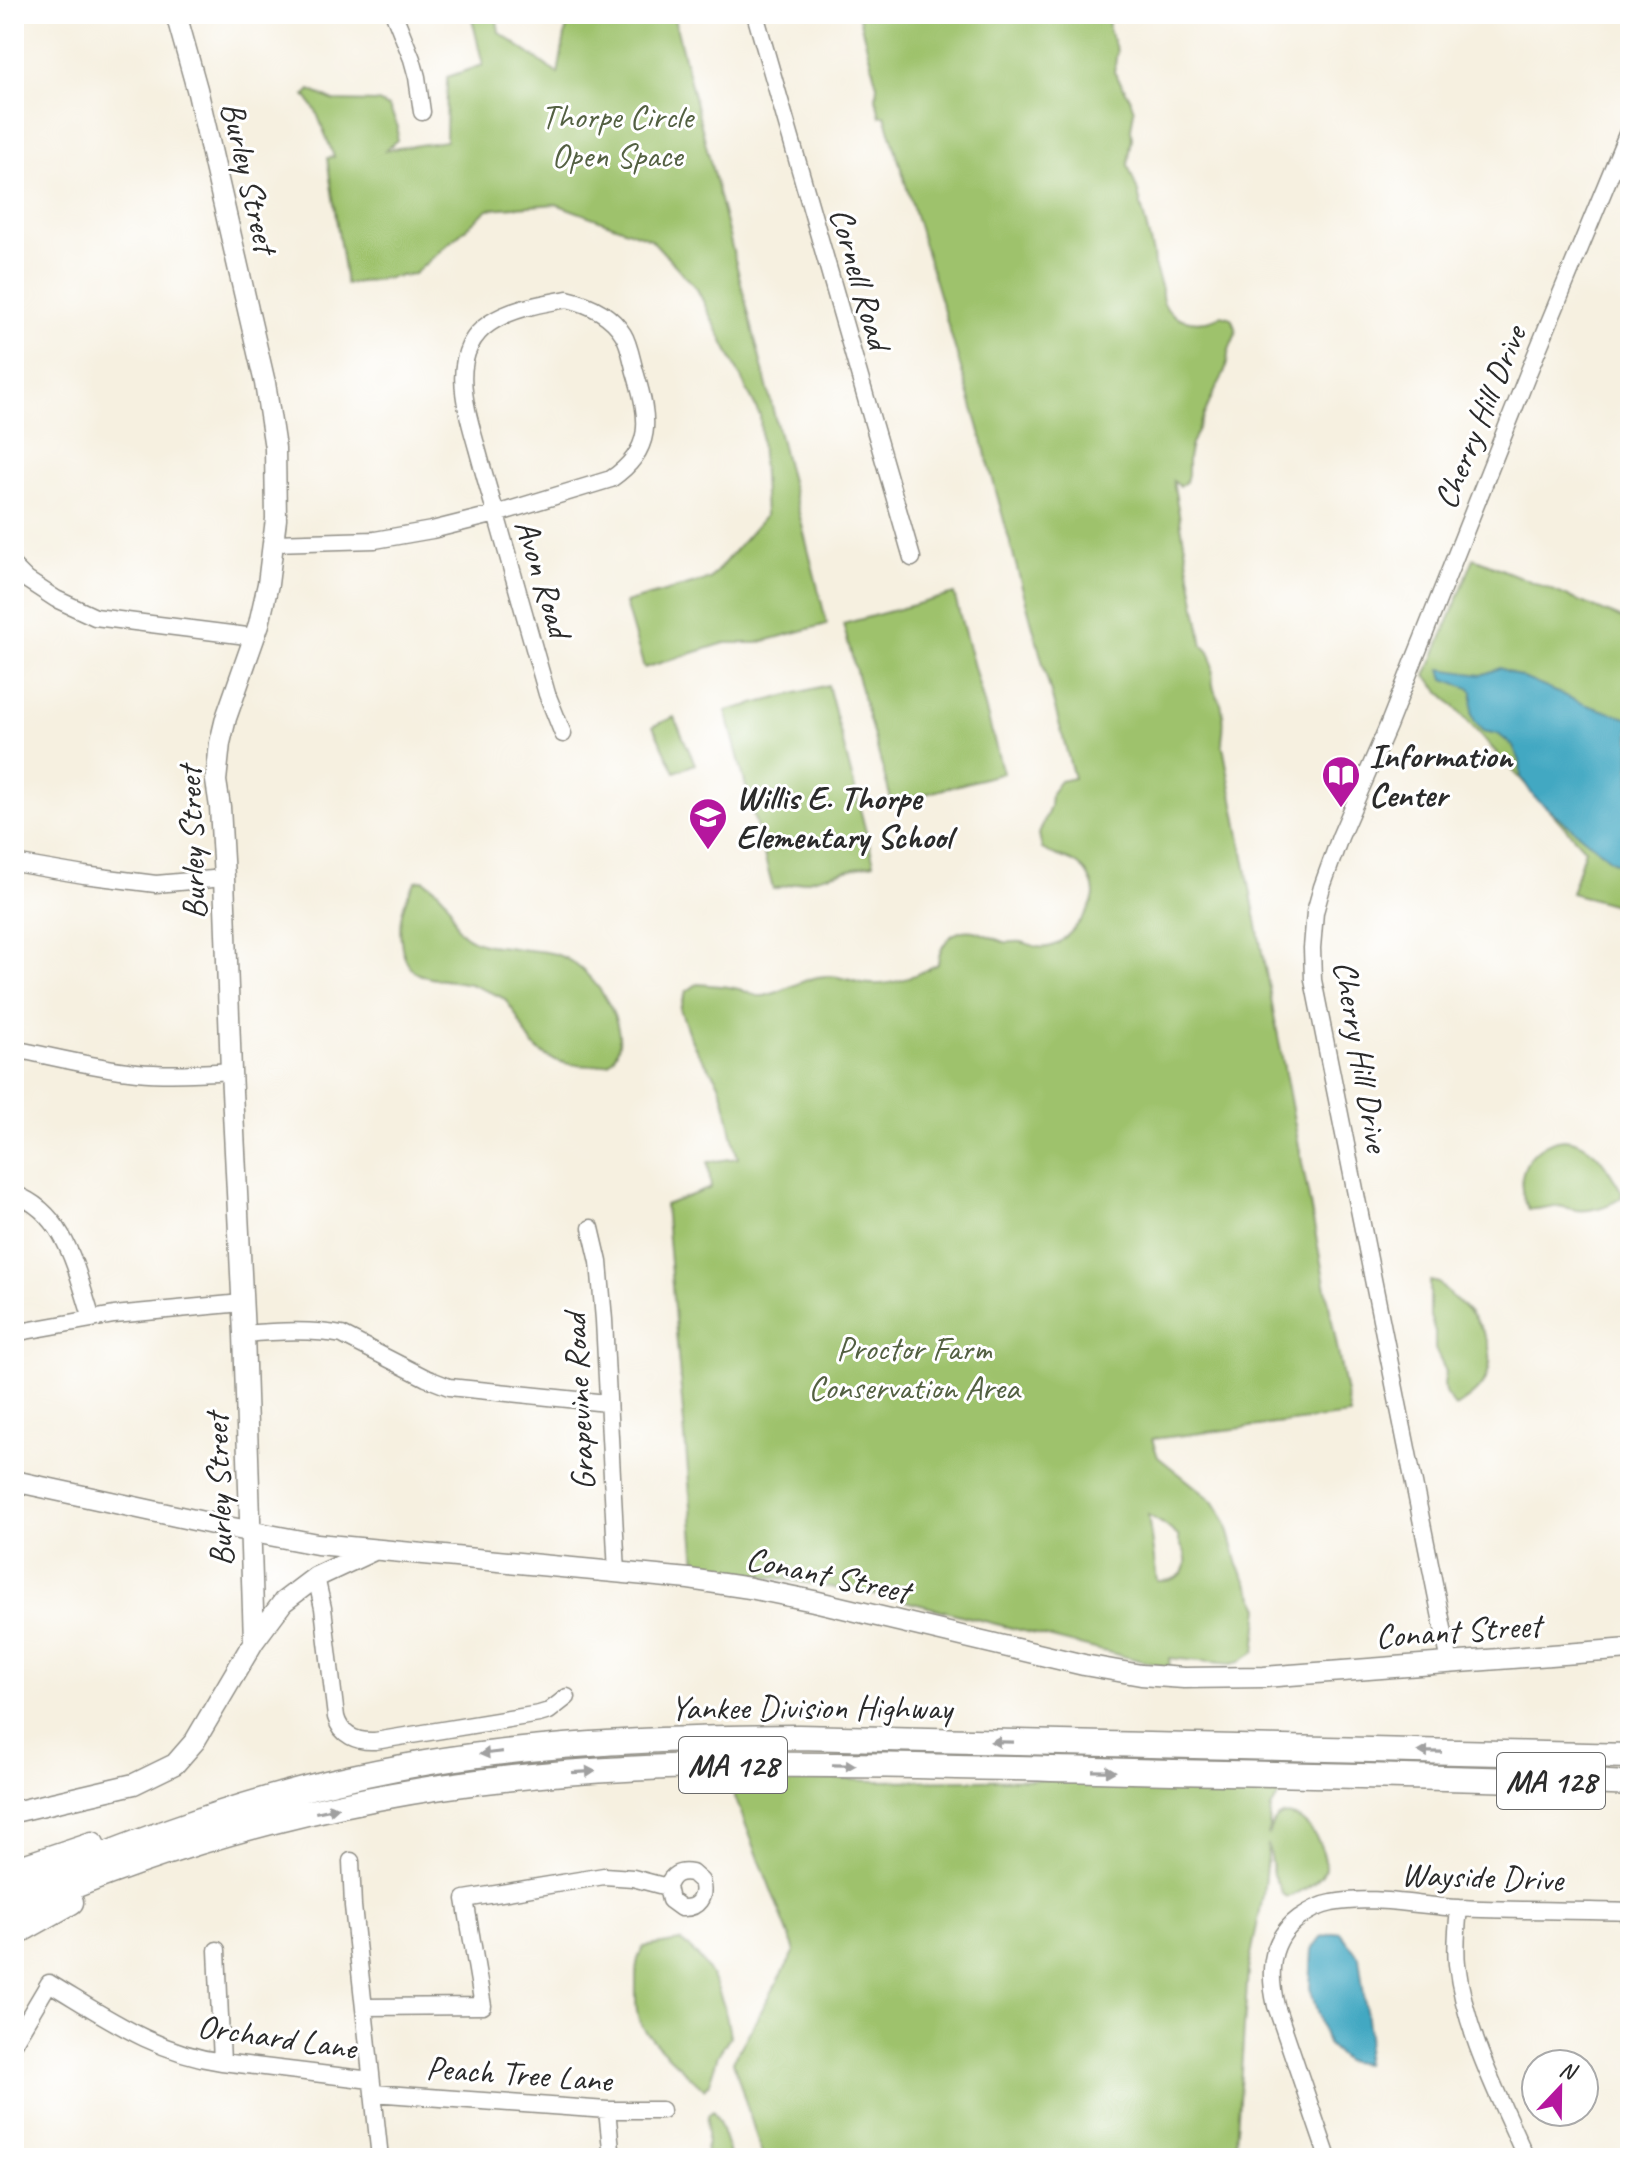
<svg xmlns="http://www.w3.org/2000/svg" width="1644" height="2172" font-family="Caveat,sans-serif">
<style>
.green{fill:#9ec26c;stroke:#64764c;stroke-width:2;fill-rule:evenodd}
.water{fill:#42a8c2;stroke:#366a76;stroke-width:2}
.lines{fill:none;stroke-linecap:round;stroke-linejoin:round}
.minor-casing{stroke:#908e86;stroke-width:19}
.major-casing{stroke:#908e86;stroke-width:23}
.highway-casing{stroke:#908e86;stroke-width:27}
.minor{stroke:#fff;stroke-width:16}
.major{stroke:#fff;stroke-width:20}
.highway{stroke:#fff;stroke-width:24}
.oneway{fill:#a0a0a0}
.labels{text-anchor:middle;stroke-width:6;stroke-linejoin:round;paint-order:stroke}
.shield{fill:#fff;stroke:#6b6b6b;stroke-width:2}
.shield-label{font-size:32px;font-weight:bold;fill:#2b2b2b}
.park-label{font-size:34px;fill:#536042;stroke:#fff}
.street-label{font-size:34px;fill:#2b2b2b;stroke:#fff}
.poi-label{font-size:34px;font-weight:bold;fill:#2b2b2b;stroke:#fff;text-anchor:start}
</style>
<rect width="100%" height="100%" fill="#fff"/>
<filter id="ink" filterUnits="userSpaceOnUse"><feTurbulence type="fractalNoise" baseFrequency=".0125" numOctaves="2"/><feDisplacementMap in="SourceGraphic" scale="16" xChannelSelector="R" yChannelSelector="G"/><feConvolveMatrix kernelMatrix="1 2 1 2 8 2 1 2 1" color-interpolation-filters="sRGB"/></filter>
<filter id="wash" filterUnits="userSpaceOnUse"><feTurbulence type="fractalNoise" baseFrequency=".006" numOctaves="4" result="noise"/><feDisplacementMap in="SourceGraphic" scale="32" xChannelSelector="R" yChannelSelector="G"/><feGaussianBlur stdDeviation="1.8" result="paint"/><feColorMatrix in="noise" values="0 0 0 0 0 0 0 0 0 0 0 0 0 0 0 0 0 1.4 0 .05"/><feComposite in="paint" operator="in"/></filter>
<g filter="url(#wash)">
<rect width="100%" height="100%" fill="#f6f0e0"/>
<path class="green" d="M471,14H496L499,32L558,74L569,14H673L827,624L757,643H725L644,668L625,603L710,579L765,516L760,416L697,289L651,239L556,204L488,209L414,274L346,284L327,158L334,157L316,111L305,95L310,90L334,101L378,102L389,107L398,127L397,140L385,150L446,141L447,77L483,65Z
M858,14H1072L1073,16L1074,14H1108L1109,30L1117,51L1114,72L1129,96L1134,110L1131,129L1132,138L1128,165L1138,192L1153,254L1154,265L1162,289C1159,321 1200,329 1222,315L1231,318C1240,335 1234,335 1229,350C1227,354 1228,359 1227,363C1225,372 1221,381 1216,388L1191,444L1188,458V474L1186,482L1180,486L1173,481L1203,646C1219,658 1209,673 1214,689C1215,693 1218,697 1220,701C1225,714 1224,728 1222,741L1350,1415L1152,1439L1158,1457L1213,1501L1226,1522L1238,1565L1260,1608L1255,1652L1239,1662L1231,1664L1169,1658L1170,1668L893,1598L696,1564L665,1205L711,1188L708,1162L738,1158C730,1134 729,1109 720,1086C714,1072 704,1062 696,1049C689,1038 685,1022 680,1009L686,992L697,984C709,985 722,985 734,988C745,989 751,997 763,996C785,993 803,977 826,976C840,975 850,981 862,983C891,988 914,976 938,964C939,949 947,935 962,931C977,928 990,938 1004,942C1010,943 1016,941 1022,942C1033,945 1039,950 1052,946C1066,941 1093,910 1094,894C1094,887 1090,877 1085,871C1074,858 1057,858 1042,849L1039,834L1050,807L1051,793L1060,781L1074,778L978,425L885,115L880,116L876,98L877,85ZM1148,1515L1166,1526L1178,1536C1178,1545 1183,1546 1185,1554C1191,1575 1173,1582 1157,1581Z
M1474,558L1630,622V909L1571,893L1585,849L1426,676Z
M954,594L1003,773L892,803L843,624Z
M828,685L874,863L773,889L726,711Z
M674,717L695,764L675,772L653,726Z
M423,880C434,886 443,894 449,905C457,921 453,930 471,939C487,948 503,945 519,949C531,951 543,950 555,954C582,962 606,993 615,1018C621,1036 622,1049 609,1063C586,1069 551,1065 534,1046C522,1032 518,1012 504,999C499,995 492,993 487,991C481,989 475,986 470,984C436,976 405,986 401,940C398,919 404,899 416,881Z
M1564,1139C1596,1142 1607,1168 1622,1192L1621,1198C1609,1206 1590,1212 1576,1210C1570,1209 1562,1206 1556,1206C1546,1207 1539,1210 1529,1209C1510,1178 1529,1143 1564,1139Z
M1430,1281L1439,1283C1446,1294 1457,1299 1466,1309C1500,1344 1500,1383 1455,1407L1445,1393L1444,1383L1446,1372L1435,1349V1332L1430,1316Z
M726,1774L877,1781L1069,1779L1288,1782L1271,1808L1268,1836C1270,1832 1270,1827 1273,1824C1294,1794 1332,1850 1324,1871C1319,1883 1300,1892 1288,1897L1283,1895L1273,1875L1268,1844L1263,1896L1248,1970L1235,2158H763L733,2061L795,1951Z
M680,1941C712,1962 725,2001 730,2036L718,2055L709,2083L704,2089C688,2073 647,2040 639,2020C635,2008 636,1995 636,1983C636,1971 636,1956 644,1947Z
M713,2111L719,2121L731,2158H706L708,2115Z"/>
<path class="water" d="M1500,668L1584,704L1630,719V870L1611,860L1534,797L1521,777L1520,761L1513,746L1498,734L1483,731L1475,722L1472,714L1473,692L1469,688L1444,679L1441,669L1481,675Z
M1340,1932L1359,1957L1369,2034L1364,2064L1345,2061L1327,2044L1310,1988L1312,1949L1321,1937Z"/>
</g>
<g filter="url(#ink)">
<g class="lines">
<defs>
<path id="minor" d="M394,14L412,59L417,77L422,112
M755,14L912,558
M567,299C589,304 610,313 623,334C630,345 632,363 636,375C649,419 654,450 611,479L496,514C489,492 483,470 477,448C466,409 447,351 490,323C513,308 541,304 567,299Z
M273,543L375,540L432,530L496,514L547,694L563,734
M14,567L27,580L56,599L95,617L255,637
M14,863L84,875L156,884L224,878
M14,1049C55,1057 96,1068 137,1072C168,1075 200,1073 231,1071
M14,1194C67,1213 76,1271 92,1319
M591,1228L599,1262L604,1320L617,1573
M14,1333L114,1315L242,1303
M244,1334C276,1331 311,1329 342,1335L426,1378L449,1387L607,1403
M316,1577L323,1608L336,1717C341,1736 357,1742 375,1741L539,1714L549,1711L567,1697
M1450,1663L1313,980L1312,948L1315,912L1322,887L1340,837L1388,726L1529,371L1630,127
M351,1861L353,1906L380,2158
M1459,1908C1457,1927 1455,1946 1457,1964C1465,2033 1499,2096 1526,2158
M217,1950L222,2062
M365,2007L483,2006L465,1899L604,1876L633,1878L667,1887L670,1900L681,1908C698,1909 706,1897 701,1881L692,1873C679,1870 671,1875 667,1887
M14,2042L49,1983C106,2017 156,2053 222,2062L371,2080
M373,2093L607,2110H662
M607,2110L612,2158
M1328,2158L1276,2006C1268,1973 1269,1940 1299,1918C1309,1911 1320,1905 1332,1903C1371,1895 1419,1906 1459,1908C1516,1911 1573,1910 1630,1912"/>
<path id="major" d="M176,14L197,89L249,314L265,383L275,448L276,519L268,584L259,624L226,718L220,743L216,781L220,807L224,878L231,1071L244,1334L254,1641
M14,1481L222,1526L317,1544L689,1579L750,1588L814,1601L1084,1665L1141,1675L1184,1678L1264,1677L1630,1649
M14,1812L134,1784L175,1764L195,1741L254,1641L283,1602L316,1577L374,1550"/>
<path id="highway" d="M14,1870L92,1844
M14,1891C119,1848 224,1807 335,1781C486,1745 643,1738 798,1737L1630,1756
M14,1911C172,1842 341,1796 512,1778C706,1757 902,1766 1096,1770C1274,1775 1452,1776 1630,1784
M14,1934L71,1902"/>
</defs>
<use href="#minor" class="minor-casing"/>
<use href="#major" class="major-casing"/>
<use href="#highway" class="highway-casing"/>
<use href="#minor" class="minor"/>
<use href="#major" class="major"/>
<use href="#highway" class="highway"/>
</g>
<defs><path id="oneway-solid" d="M-6-.8H1V-3.2L6.5 0L1 3.2V.8H-6Z" transform="scale(2)"/></defs>
<g class="oneway">
<use href="#oneway-solid" transform="translate(1002 1742) rotate(-179)"/>
<use href="#oneway-solid" transform="translate(1430 1752) rotate(-179)"/>
<use href="#oneway-solid" transform="translate(491 1753) rotate(173)"/>
<use href="#oneway-solid" transform="translate(844 1765) rotate(1)"/>
<use href="#oneway-solid" transform="translate(1104 1771) rotate(1)"/>
<use href="#oneway-solid" transform="translate(584 1772) rotate(-3)"/>
<use href="#oneway-solid" transform="translate(327 1810) rotate(-12)"/>
</g>
</g>
<defs>
<symbol id="library-pin" viewBox="-11 -11 22 30"><path d="M0 17L-7.5 6A9.5 9.5 0 1 1 7.5 6Z" fill="#b5179e" stroke="#fff"/><path d="M-6-4Q-3-5.5-.7-3.5V5Q-3 3-6 4ZM6-4Q3-5.5 .7-3.5V5Q3 3 6 4Z" fill="#fff"/></symbol>
<symbol id="school-pin" viewBox="-11 -11 22 30"><path d="M0 17L-7.5 6A9.5 9.5 0 1 1 7.5 6Z" fill="#b5179e" stroke="#fff"/><path d="M0-5L7-2L0 1L-7-2ZM-4 1L0 2.5L4 1V4Q0 6-4 4Z" fill="#fff"/></symbol>
</defs>
<g fill-rule="evenodd">
<use href="#library-pin" x="1319" y="753" width="44" height="60"/>
<use href="#school-pin" x="686" y="795" width="44" height="60"/>
</g>
<g class="labels">
<g class="shield">
<rect x="679" y="1737" width="108" height="56" rx="6"/>
<rect x="1497" y="1753" width="108" height="56" rx="6"/>
</g>
<g class="shield-label">
<text x="733" y="1776">MA 128</text>
<text x="1551" y="1792">MA 128</text>
</g>
<g class="park-label">
<text x="617" y="128">Thorpe Circle<tspan x="617" dy="39">Open Space</tspan></text>
<text x="914" y="1360">Proctor Farm<tspan x="914" dy="39">Conservation Area</tspan></text>
</g>
<g class="street-label">
<text transform="translate(250 177) rotate(77)" y="12">Burley Street</text>
<text transform="translate(861 278) rotate(74)" y="12">Cornell Road</text>
<text transform="translate(1479 417) rotate(-68)" y="12">Cherry Hill Drive</text>
<text transform="translate(544 578) rotate(73)" y="12">Avon Road</text>
<text transform="translate(191 843) rotate(-92)" y="12">Burley Street</text>
<text transform="translate(1362 1056) rotate(80)" y="12">Cherry Hill Drive</text>
<text transform="translate(578 1402) rotate(-93)" y="12">Grapevine Road</text>
<text transform="translate(218 1490) rotate(-92)" y="12">Burley Street</text>
<text transform="translate(828 1574) rotate(12)" y="12">Conant Street</text>
<text transform="translate(1458 1630) rotate(-4)" y="12">Conant Street</text>
<text x="811" y="1719">Yankee Division Highway</text>
<text transform="translate(1482 1876) rotate(2)" y="12">Wayside Drive</text>
<text transform="translate(277 2036) rotate(8)" y="12">Orchard Lane</text>
<text transform="translate(519 2073) rotate(4)" y="12">Peach Tree Lane</text>
</g>
<g class="poi-label">
<text x="1369" y="767">Information<tspan x="1369" dy="39">Center</tspan></text>
<text x="736" y="809">Willis E. Thorpe<tspan x="736" dy="39">Elementary School</tspan></text>
</g>
</g>
<rect width="1644" height="2172" fill="none" stroke="#fff" stroke-width="48"/>
<g transform="translate(1560 2088) rotate(22)"><circle r="38" fill="#ffffff" stroke="#aaaaaa" stroke-width="2"/>
<path d="M0-6L14 30L0 20L-14 30Z" fill="#b5179e"/>
<text y="-12" font-size="22" font-weight="bold" text-anchor="middle" fill="#2b2b2b">N</text>
</g>
</svg>
